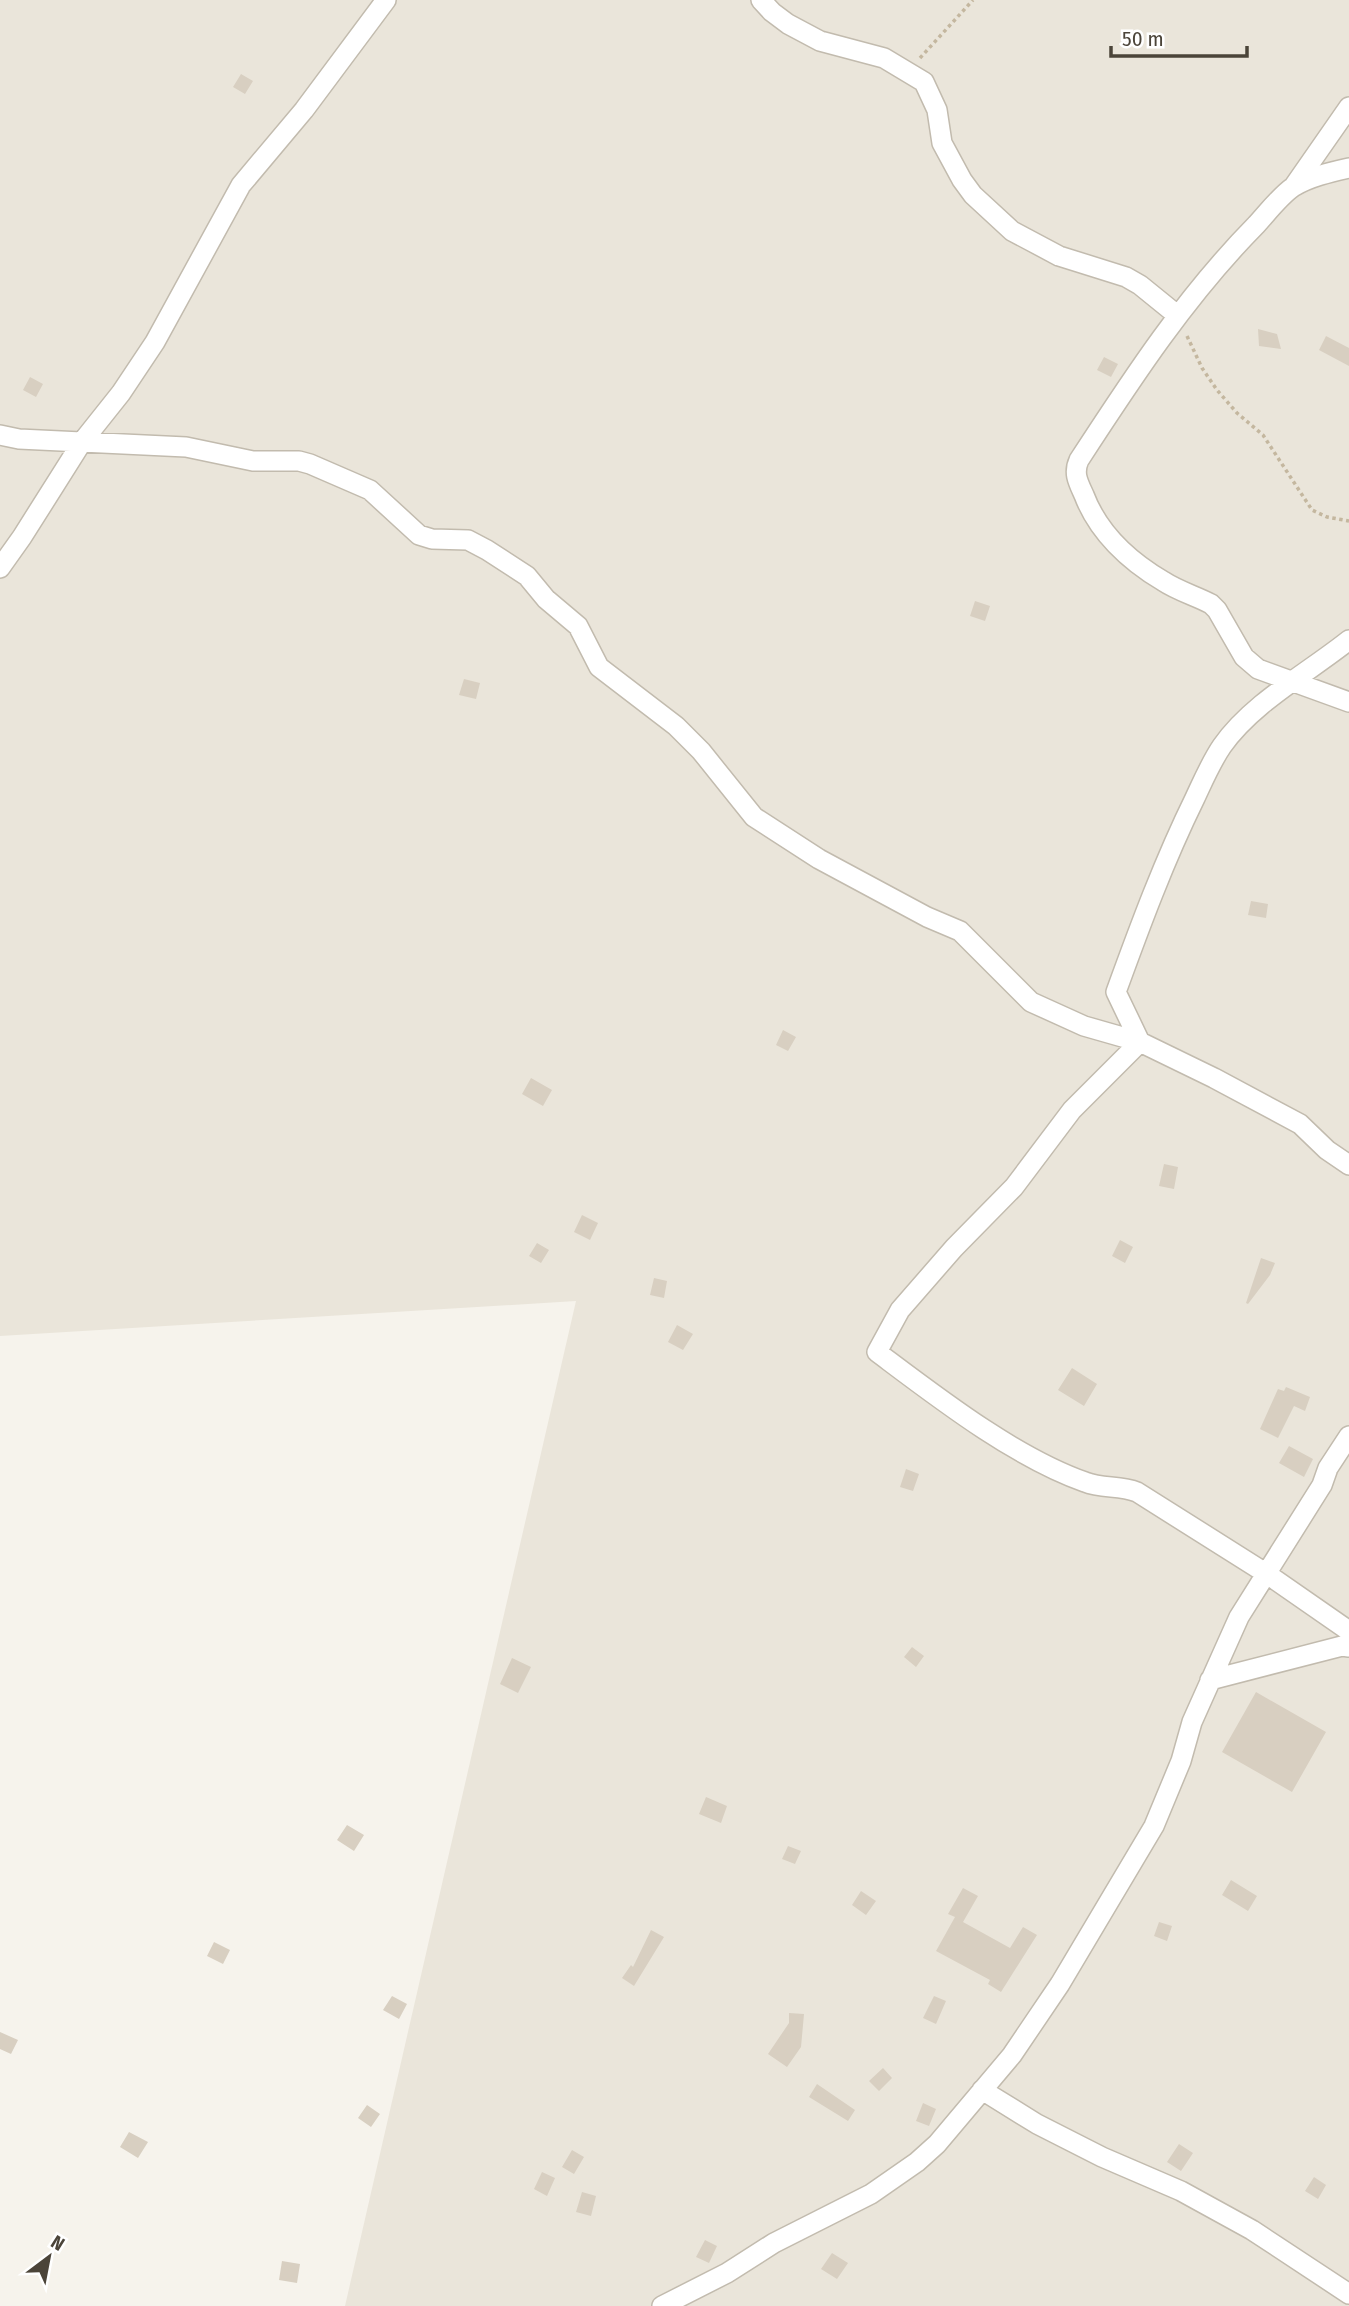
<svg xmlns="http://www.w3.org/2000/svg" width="1349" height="2306" font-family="'Fira Sans Condensed',sans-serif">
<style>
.residential{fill:#eae5da}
.building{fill:#d8cfc1}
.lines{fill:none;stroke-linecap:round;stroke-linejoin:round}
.minor-casing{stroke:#c2bbae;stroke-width:22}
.path{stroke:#c4b79f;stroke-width:3.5;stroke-dasharray:3.5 3.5;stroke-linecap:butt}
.minor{stroke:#fff;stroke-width:19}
</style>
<rect width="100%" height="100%" fill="#f6f3ec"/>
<path class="residential" d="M0,0H1349V2306H345L576,1301L0,1336Z"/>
<path class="building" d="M241,74L253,81L245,94L233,87Z
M1258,329L1277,334L1281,349L1259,346Z
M1326,336L1349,348V366L1319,350Z
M1104,357L1118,364L1111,377L1097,370Z
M30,377L43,384L36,397L23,390Z
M975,601L990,606L985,621L970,616Z
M464,679L480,683L476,699L459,695Z
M1251,901L1268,904L1266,918L1248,915Z
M783,1030L796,1037L788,1051L776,1045Z
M531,1078L552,1090L543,1106L522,1094Z
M1164,1164L1178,1167L1174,1189L1159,1186Z
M582,1215L598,1223L590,1240L574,1232Z
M1120,1240L1133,1247L1125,1263L1112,1256Z
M537,1243L549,1250L541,1263L529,1256Z
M1261,1258L1275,1263L1270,1275L1248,1304L1246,1303Z
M654,1278L667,1281L664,1298L650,1295Z
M677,1325L693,1334L683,1350L668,1342Z
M1072,1368L1097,1384L1084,1406L1058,1390Z
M1286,1387L1310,1397L1305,1411L1294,1406L1278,1438L1260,1429L1278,1389L1284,1391Z
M1289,1446L1313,1459L1304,1477L1279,1463Z
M906,1469L919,1474L913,1491L900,1487Z
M912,1647L924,1656L916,1667L904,1657Z
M512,1658L531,1667L518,1693L500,1684Z
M1256,1692L1326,1732L1292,1792L1222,1752Z
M706,1797L727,1806L721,1823L699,1814Z
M347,1825L364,1835L354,1851L337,1840Z
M788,1846L801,1851L795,1864L782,1859Z
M1231,1880L1257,1896L1248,1911L1222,1895Z
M963,1888L978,1896L963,1922L1010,1948L1023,1927L1037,1935L1001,1992L988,1984L990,1980L936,1951L955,1917L948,1914Z
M861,1891L876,1901L866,1915L852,1905Z
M1159,1922L1172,1926L1167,1941L1154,1936Z
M651,1930L664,1937L634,1986L622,1978L631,1965L633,1967Z
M214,1942L230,1950L223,1964L207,1956Z
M392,1996L407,2004L399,2019L383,2010Z
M934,1996L946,2001L936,2024L923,2018Z
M789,2013L804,2014L801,2047L787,2067L768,2054L789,2023Z
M0,2032L18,2040L11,2054L0,2049Z
M883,2068L892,2078L879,2091L869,2081Z
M817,2084L855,2110L848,2121L809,2097Z
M923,2103L936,2109L929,2126L916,2121Z
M367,2105L380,2114L371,2127L358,2118Z
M129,2132L148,2142L138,2158L120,2147Z
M1179,2144L1193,2153L1181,2171L1167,2162Z
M572,2150L584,2157L574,2174L562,2167Z
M542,2172L555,2178L547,2196L534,2189Z
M1314,2177L1326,2185L1318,2199L1305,2191Z
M582,2192L596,2196L591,2216L576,2212Z
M705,2240L717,2246L709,2263L696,2257Z
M832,2253L848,2263L837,2279L821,2269Z
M282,2261L300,2264L297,2283L279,2280Z"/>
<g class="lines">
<defs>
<path id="minor" d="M761,0L772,12L788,24L820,41L884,58L924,82L937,110L942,143L962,180L973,195L1012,231L1059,256L1126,277L1140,285L1177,315
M1349,168C1331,172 1309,177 1293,187C1280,196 1267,213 1256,225C1186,296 1133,377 1079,460C1073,473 1078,482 1084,495C1098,532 1129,561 1163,581C1178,591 1196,596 1211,604L1217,610L1244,657L1258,669L1349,702
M1294,186L1349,107
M0,435L19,439L186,447L253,461H299L310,464L370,490L419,535L432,539L468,540L487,550L527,576L546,599L578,626L599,667L676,726L701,751L754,817L819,859L927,917L960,931L1031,1002L1084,1026L1140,1042L1214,1078L1300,1124L1327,1150L1349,1165
M0,568L22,537L82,442L121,393L155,342L241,185L304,110L386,0
M1349,640C1309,672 1252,703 1222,746C1211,762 1203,781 1195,798C1164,861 1140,926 1116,992L1140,1042L1072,1110L1014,1187L954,1248L900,1310L877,1352C937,1397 1014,1457 1085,1482C1102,1489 1120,1485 1137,1492L1267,1574L1349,1631
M1210,1680L1342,1646L1349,1647
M982,2090L1037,2124L1102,2157L1181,2191L1252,2230L1349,2294
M662,2306L727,2273L774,2243L871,2194L917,2162L937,2144L1012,2055L1060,1984L1154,1826L1181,1761L1192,1722L1239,1617L1322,1485L1328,1468L1349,1436"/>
</defs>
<use href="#minor" class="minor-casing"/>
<path class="path" d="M920,58L973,0
M1187,336L1202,368L1217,390L1237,413L1263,435L1312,510L1327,517L1349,521"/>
<use href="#minor" class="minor"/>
</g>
<g transform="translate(49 2257) rotate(32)" stroke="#ffffff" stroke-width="5" paint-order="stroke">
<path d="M0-5L12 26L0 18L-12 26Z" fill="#4b4439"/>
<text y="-10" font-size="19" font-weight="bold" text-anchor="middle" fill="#4b4439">N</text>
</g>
<path d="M1111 46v10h136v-10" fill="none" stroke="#4b4439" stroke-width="3.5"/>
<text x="1122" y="46" font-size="21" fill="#4b4439" stroke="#ffffff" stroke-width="5" paint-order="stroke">50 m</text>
</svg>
